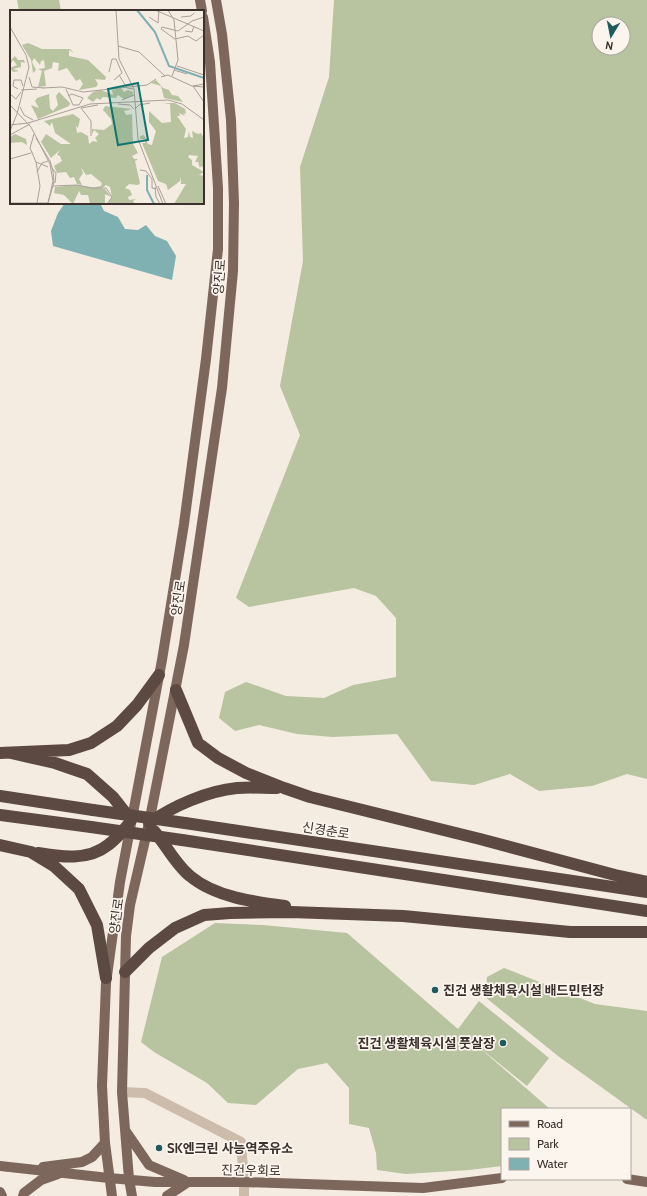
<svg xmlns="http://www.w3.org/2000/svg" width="647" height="1196" font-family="Cabin,'Noto Sans KR',sans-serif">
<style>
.green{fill:#b8c4a0;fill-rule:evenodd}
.water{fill:#7fb0b2}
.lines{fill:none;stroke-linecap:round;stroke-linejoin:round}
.minor{stroke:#cdbbac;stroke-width:10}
.major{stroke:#7d675c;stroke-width:10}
.highway{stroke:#5c4a42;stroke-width:12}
.highway-bridge{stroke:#5c4a42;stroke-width:12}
.poi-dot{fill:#1f5a5e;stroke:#fbf5ee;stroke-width:1.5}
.labels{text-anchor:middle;stroke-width:3.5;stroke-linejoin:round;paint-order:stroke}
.street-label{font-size:13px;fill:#3b302b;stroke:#fbf5ee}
.poi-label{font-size:13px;font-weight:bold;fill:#3b302b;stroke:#fbf5ee;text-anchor:start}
.inset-river{fill:none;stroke:#7fb0b2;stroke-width:2}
.inset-road{fill:none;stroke:#aaa098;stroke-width:1}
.view{fill:#0f766e;fill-opacity:0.15;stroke:#0f766e;stroke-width:2}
.inset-edge{fill:none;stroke:#3b302b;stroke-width:2}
</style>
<rect width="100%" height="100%" fill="#f4ebe1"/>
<path class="green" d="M17,0H59L61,11H19Z
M334,0H647V779L627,774L592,786L539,791L510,774L474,785L431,781L397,734L333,737L297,734L259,725L235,731L219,718L225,692L246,682L286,696L324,698L353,685L396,677V618L376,596L354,588L249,607L236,598L300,435L280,386L303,261L300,167L329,77ZM599,24H623V48H599Z
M215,923L263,925L347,933L458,1029L479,1001L549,1058L527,1086L475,1044L550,1109H502V1166L469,1170L406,1174L377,1170L376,1153L369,1128L349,1124V1088L327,1063L298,1069L256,1105L228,1103L207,1083L154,1052L141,1042L162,957Z
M504,968L595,1004L647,1011V1120L558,1056L485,997L487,977Z"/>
<path class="water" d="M65,203H100L104,211L118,217L125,229L138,230L146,225L155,236L167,241L176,256L172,280L53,246L51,231L58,213Z"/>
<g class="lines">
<path class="minor" d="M122,1092L145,1093L241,1142L244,1182V1196"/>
<path class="major" d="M200,0L202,11
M125,1130L149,1165L184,1180
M0,1166L109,1178L155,1182H244L423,1188L502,1178
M43,1167L82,1162L92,1157L105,1143
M627,1179L647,1182
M0,1192L2,1196
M23,1196L24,1193L41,1180L58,1174
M112,1196L105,1143L102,1086L106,983L120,882L162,660L184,524L206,359L218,249V188L210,62L203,17
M132,1196L129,1179L122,1092L126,936L130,905L149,823L184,645L222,388L233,271L234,203L231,120L222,34L216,0
M167,1196L188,1182"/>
<path class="highway" d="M176,690L198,743L218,758L246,773L284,788L310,797L480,839L615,875L647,882
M0,753L69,750L91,743L117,726L137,705L159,675
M11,753L55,763L87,774L113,797L131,820
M0,796L93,810
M0,815L91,827
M149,823C173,806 207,791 237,788C250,787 263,788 277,788
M185,823L647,892
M154,831C166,845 176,865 190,876C215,897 254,902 285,906
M182,840L647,911
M0,845L31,852L54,866L79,889L97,925L106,978
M38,853C61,857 88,861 108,845C115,840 122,832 128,825
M125,972L149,948L175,928L204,915L230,913L291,912L403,916L570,932H647"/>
<path class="highway-bridge" d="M93,810L185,823
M91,827L182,840"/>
</g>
<g class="poi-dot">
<circle cx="435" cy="990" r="4"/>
<circle cx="503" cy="1043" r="4"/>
<circle cx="159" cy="1148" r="4"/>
</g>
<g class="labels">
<g class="street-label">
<text transform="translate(219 277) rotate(-86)" y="5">양진로</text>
<text transform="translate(178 598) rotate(-82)" y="5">양진로</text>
<text transform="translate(326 830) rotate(9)" y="5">신경춘로</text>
<text transform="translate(116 916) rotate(-82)" y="5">양진로</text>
<text transform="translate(251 1170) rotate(1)" y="5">진건우회로</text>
</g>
<g class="poi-label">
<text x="443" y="995">진건 생활체육시설 배드민턴장</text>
<text x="495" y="1048" text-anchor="end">진건 생활체육시설 풋살장</text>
<text x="167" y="1153">SK엔크린 사능역주유소</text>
</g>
</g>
<g transform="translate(10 10)">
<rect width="194" height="194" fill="#f4ebe1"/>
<path d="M18,33L32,39H60L64,43L59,40V46L78,50L96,67L95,70L85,69L88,74L86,77L69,80L73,74L70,69L66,71L57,58L48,61L49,53L43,52L42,58L34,61L36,76L28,77L32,61L28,59L35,58L34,50L31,51L30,55L24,48L22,52L26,60L23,63L21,50L12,35ZM5,46L8,50H14L15,53L11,52V57L3,59L9,61L3,62L0,58L7,55L3,50L1,53L0,51ZM146,70L153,78L159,80L162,85L168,86L173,92L154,88L151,76L141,73ZM111,78L114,82L118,80L123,82V86L114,89L108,85L106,88L93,87L90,90L87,88L83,92L77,88L83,82L91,80L103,85L102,80ZM49,82L60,93L59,96L28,109L21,95L29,98L25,91L27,88L39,84L40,98L43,101L48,95L46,86ZM153,93H165L175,99L176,104L173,103L175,106L169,103L170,106H167L176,119L174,128L178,127L179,121L180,127L183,128L182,121L188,124L191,123L194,128V158L191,156L190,158L188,152H185L188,146L179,145L178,147L182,150V155L194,162L189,165L194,166V194H164L176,174H171V167L170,171L158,180L156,174L148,171L132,133H135V129H130V126L134,125L138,134L142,135L143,131L146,121L139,112V101L152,113L161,112L160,94ZM95,96L122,99L114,101L116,105L122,104L123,134L128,143L122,146L124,149H128L125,151L130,173L128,175L119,174L115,178L120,180L122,185L118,187L119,190L126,189L123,191L125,194H98L102,187L100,177L96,175L92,178H81L91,176L92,173L81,164L76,165L71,157L73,163L69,169L72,175L67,174L64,167L60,168L56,162L47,163L44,156L52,151L50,146L47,145L50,140L41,148L31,132L36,124L51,134H61L45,123L42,112L40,116L34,111L63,104L70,109L68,118L66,116L67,123L71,122L78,126L79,134L83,131L87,132L86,128L84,129L89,124L84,120L82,124V119L94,120L102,114L101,109L93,100ZM5,124L16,129L17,135L12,132L0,133V127ZM65,175L95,179L101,187L95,184V194H80L78,185H71L69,181L63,194L54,185L44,183L45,177Z" fill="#b8c4a0"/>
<path class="inset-river" d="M127,0L145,22L159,56L194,68M137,165V180L144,194"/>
<path class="inset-road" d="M106,0L109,49L124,79L128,129L153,194M145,0L194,21M158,0L164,10L168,50L162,66M139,7L148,13L149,0M171,7L181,6L184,3M194,7L182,11L168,21L152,17L151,19L165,29L178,26L186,31L194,25M0,17L16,45L19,57L7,104L0,121M175,21L182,22L184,16M108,36L129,42L155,66M167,56L194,65M164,60L177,64M99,62L102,49H106L112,63L104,70M109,65L117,78L123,79M19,67L22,77L34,78M151,67L158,65L182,76L194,77M194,74L183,76L194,92M33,78L52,77L73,82L137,75L146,69M8,79L3,76L4,70H11L13,76M56,79L63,95H66M11,80L27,79M0,84L6,89L11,82M58,86L62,84L73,88L69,95H66M112,90L124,85M108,94L120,95L124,99M0,95L21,117L40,154L43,171L38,193L44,172L43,161L40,151L26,128M10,97L14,105L23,110M71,98L81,111V126M71,98L88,95M125,99L129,95L140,93M0,115L18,113L80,94L158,90L172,94L194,110M24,124L20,138L26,152L30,176L27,193M0,125L20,114M0,149L21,143M26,152L38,157M42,158L46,163L45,173M130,160L136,161L142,169V178L146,179M27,162L32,153L38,151M43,176L67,175L82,178H96L102,187L97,194M148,176L156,194M145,177L146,187L150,194M0,193H38"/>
<path class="view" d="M128,73L138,130L108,135L98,79Z"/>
<rect width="194" height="194" class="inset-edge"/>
</g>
<rect x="501" y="1108" width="130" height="72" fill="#fbf5ee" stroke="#aea6a0"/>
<rect x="509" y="1121" width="20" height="6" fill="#7d675c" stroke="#aea6a0"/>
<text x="537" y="1128" font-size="12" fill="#3b302b">Road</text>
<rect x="509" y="1138" width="20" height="12" fill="#b8c4a0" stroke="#aea6a0"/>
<text x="537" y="1148" font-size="12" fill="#3b302b">Park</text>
<rect x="509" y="1158" width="20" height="12" fill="#7fb0b2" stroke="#aea6a0"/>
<text x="537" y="1168" font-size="12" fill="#3b302b">Water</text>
<g transform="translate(611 36) rotate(190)"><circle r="19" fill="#fbf5ee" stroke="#aea6a0"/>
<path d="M0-3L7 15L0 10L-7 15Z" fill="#1f5a5e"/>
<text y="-6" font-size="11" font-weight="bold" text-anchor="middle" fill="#3b302b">N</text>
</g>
</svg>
